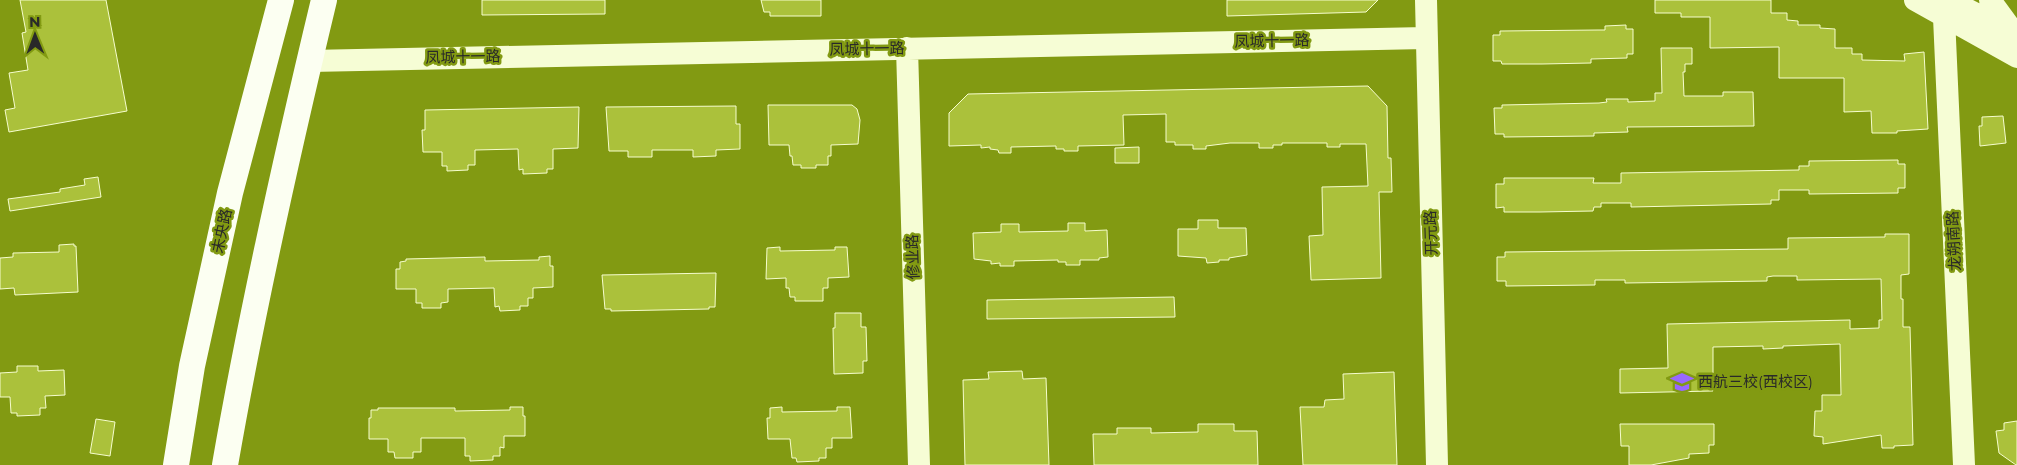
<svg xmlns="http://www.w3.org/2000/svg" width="2017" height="465" font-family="Montserrat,'Noto Sans SC',sans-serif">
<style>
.building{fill:#abc13b;stroke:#f6fdce}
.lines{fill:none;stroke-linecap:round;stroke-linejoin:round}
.secondary{stroke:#f6fdd5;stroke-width:22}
.primary{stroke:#fcfff2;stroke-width:26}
.labels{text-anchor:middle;stroke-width:5;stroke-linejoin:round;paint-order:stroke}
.street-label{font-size:15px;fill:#292929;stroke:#829a12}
.poi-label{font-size:15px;fill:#292929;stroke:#829a12;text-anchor:start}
</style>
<rect width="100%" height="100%" fill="#829a12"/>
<path class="building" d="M20,0H106L127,111L9,132L5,110L15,108L9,73L28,70L22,33L26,32Z
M482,0H605V14L482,15Z
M761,0H821V16H770V12H764Z
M1227,0H1378L1366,12L1227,16Z
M1655,0H1771V13H1787V20L1798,21V25H1820V28L1835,29V48H1852V54H1862V60L1905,61L1904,54L1924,52L1928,129L1897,131V133H1872L1871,111L1844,112V78H1779V47L1710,48V17H1681V13H1655Z
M1626,25V29H1633V54H1627V58L1591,59V63L1542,64H1502L1501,61H1493V35H1500V31L1598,30H1605V26Z
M1661,48H1692V64H1685V72H1683L1684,96H1723V92H1753L1754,126L1627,127L1628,132L1594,133V136L1504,137V134H1495L1494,108H1502V105L1599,103L1607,102L1606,99H1628V102L1655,101V93H1662Z
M1368,86L1387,106L1388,158H1391L1392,192H1379L1381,278L1311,280L1309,236L1323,235L1322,187L1368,186L1366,144H1340V147H1327V143H1282V145H1273V148H1259V143H1230L1206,146V149H1193V145H1175V142H1166V114L1123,115L1124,145L1078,146V151H1064V149H1056V146L1011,147V153H999L998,150L990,149V147L981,148V145L949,146V113L968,94Z
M768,105H852L857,109L860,120L858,144L831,145V156H828V165H816V168H801V165H793L792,156H790L789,145H769Z
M736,106V124H740V149L716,150V156L693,157V150H652V157H628V151H609L606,107Z
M579,107L578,148L553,149V169H547V173L523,174V169L519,170L518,149L475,150V165H468V170L447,171V166H442V152H423L422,130H425V110Z
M2003,116L2006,143L1980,146L1979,126H1982V117Z
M1139,147V163H1115V148Z
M1898,160V164H1905V188H1898V193L1809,194V190H1779V200H1771V204L1631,207V203H1601V207H1594L1593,211L1540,212H1504V207L1496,208V184H1504V178H1594L1593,183H1621V173L1799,170V166H1809V161Z
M98,177L101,197L10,211L8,199L60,192V189L85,185L84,179Z
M1198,220H1218V228H1246L1247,255L1229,258V260H1219V262L1207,263L1206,258L1178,256V229H1198Z
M1068,223H1085V231L1107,230L1108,257L1099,258V260H1080V265H1066V262H1058V260L1014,261V266H1000V263L991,264V261L974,259L973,233L1001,232V224H1019V232L1068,231Z
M1885,234H1909V274L1901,275V299H1903V327H1910L1913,445L1894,446V448H1882L1881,435L1823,444V437L1814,436L1815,411H1822V395H1841L1840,344L1783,346V348L1763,349V346L1713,347V391L1620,393V369L1668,368L1667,324L1850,320V329L1879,328V320H1882L1881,279L1797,280V276H1773L1767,277V281L1625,283V280H1595V285L1506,286V281H1497V257H1505V252L1788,249V238L1885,237Z
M74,244V246H76L78,292L15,295L14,288L0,289V258L13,257V253L59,252V245Z
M780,247V251L835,250V247H847L849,277L828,278V288H823V301H795V297H790L789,288H786V278L766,279L767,248Z
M550,256V266H553V287L533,288V298H528V306H520V310L500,311L499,306L495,307L494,288L448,289V302L441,303V308H422V303H416V289H396V269H400V262L406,261V259L485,257V261L539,260V257Z
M716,273L715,307H709V309L611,311V309H605L602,275Z
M1174,297L1175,317L987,319V300Z
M835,313H861V327H866L867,361H863V373L834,374L833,328H835Z
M17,366H38V371L64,370L65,395L45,396L46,408H40V415L17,416V413H11L10,397H0V373L17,372Z
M1022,371L1023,379L1046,378L1049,465H965L963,380L989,379L988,372Z
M1394,372L1397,465H1303L1300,407H1324L1325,400L1344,399L1343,374Z
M510,407H523V416H525V436H504V448L500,447V456H493V460L470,461V456H465V438H421V452H413V458H395L394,452H388V439H369V418H371V410H378V408H455V411L510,410Z
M782,407V412L837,411V407H850L852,438H832V448H826V458H819V461L797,462L796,458H792L790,439H768L767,418H770V408Z
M96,419L115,422L110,456L90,453Z
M2017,421V465H2016L1999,453L1996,431L2004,430V423Z
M1198,424H1234V431H1257L1258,465H1094L1093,434H1117V428H1151V433L1198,432Z
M1620,424H1714V445H1709V453L1689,454V458L1651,465H1629V446H1621Z"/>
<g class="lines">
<path class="secondary" d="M1426,0L1437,465
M1915,0L2017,57
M1945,0L1944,17L1964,465
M1949,0L2017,35
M1990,0L2012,30
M907,48L919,465
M310,61L1425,38"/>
<path class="primary" d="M176,465L192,366L230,193L281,0
M225,465C252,309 287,154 324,0"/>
</g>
<defs>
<symbol id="school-bare" viewBox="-9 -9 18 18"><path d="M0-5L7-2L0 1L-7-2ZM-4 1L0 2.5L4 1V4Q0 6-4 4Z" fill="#9968ff" stroke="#829a12" stroke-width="2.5" paint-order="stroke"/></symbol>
</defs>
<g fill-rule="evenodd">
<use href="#school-bare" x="1666" y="366" width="32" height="32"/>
</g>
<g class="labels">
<g class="street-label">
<text transform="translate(1272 41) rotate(-1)" y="5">凤城十一路</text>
<text transform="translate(867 49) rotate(-1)" y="5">凤城十一路</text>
<text transform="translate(463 57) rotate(-1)" y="5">凤城十一路</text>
<text transform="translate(222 231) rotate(-78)" y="5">未央路</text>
<text transform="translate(1431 233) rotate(-92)" y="5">开元路</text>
<text transform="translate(1954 241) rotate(-93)" y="5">龙朔南路</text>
<text transform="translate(913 257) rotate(-92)" y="5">修业路</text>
</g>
<g class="poi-label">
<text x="1698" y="387">西航三校(西校区)</text>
</g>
</g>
<g transform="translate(35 35) rotate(359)" stroke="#829a12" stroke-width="4" paint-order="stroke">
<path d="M0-4L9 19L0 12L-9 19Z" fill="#292929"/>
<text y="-8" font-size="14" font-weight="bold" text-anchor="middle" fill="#292929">N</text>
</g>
</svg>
